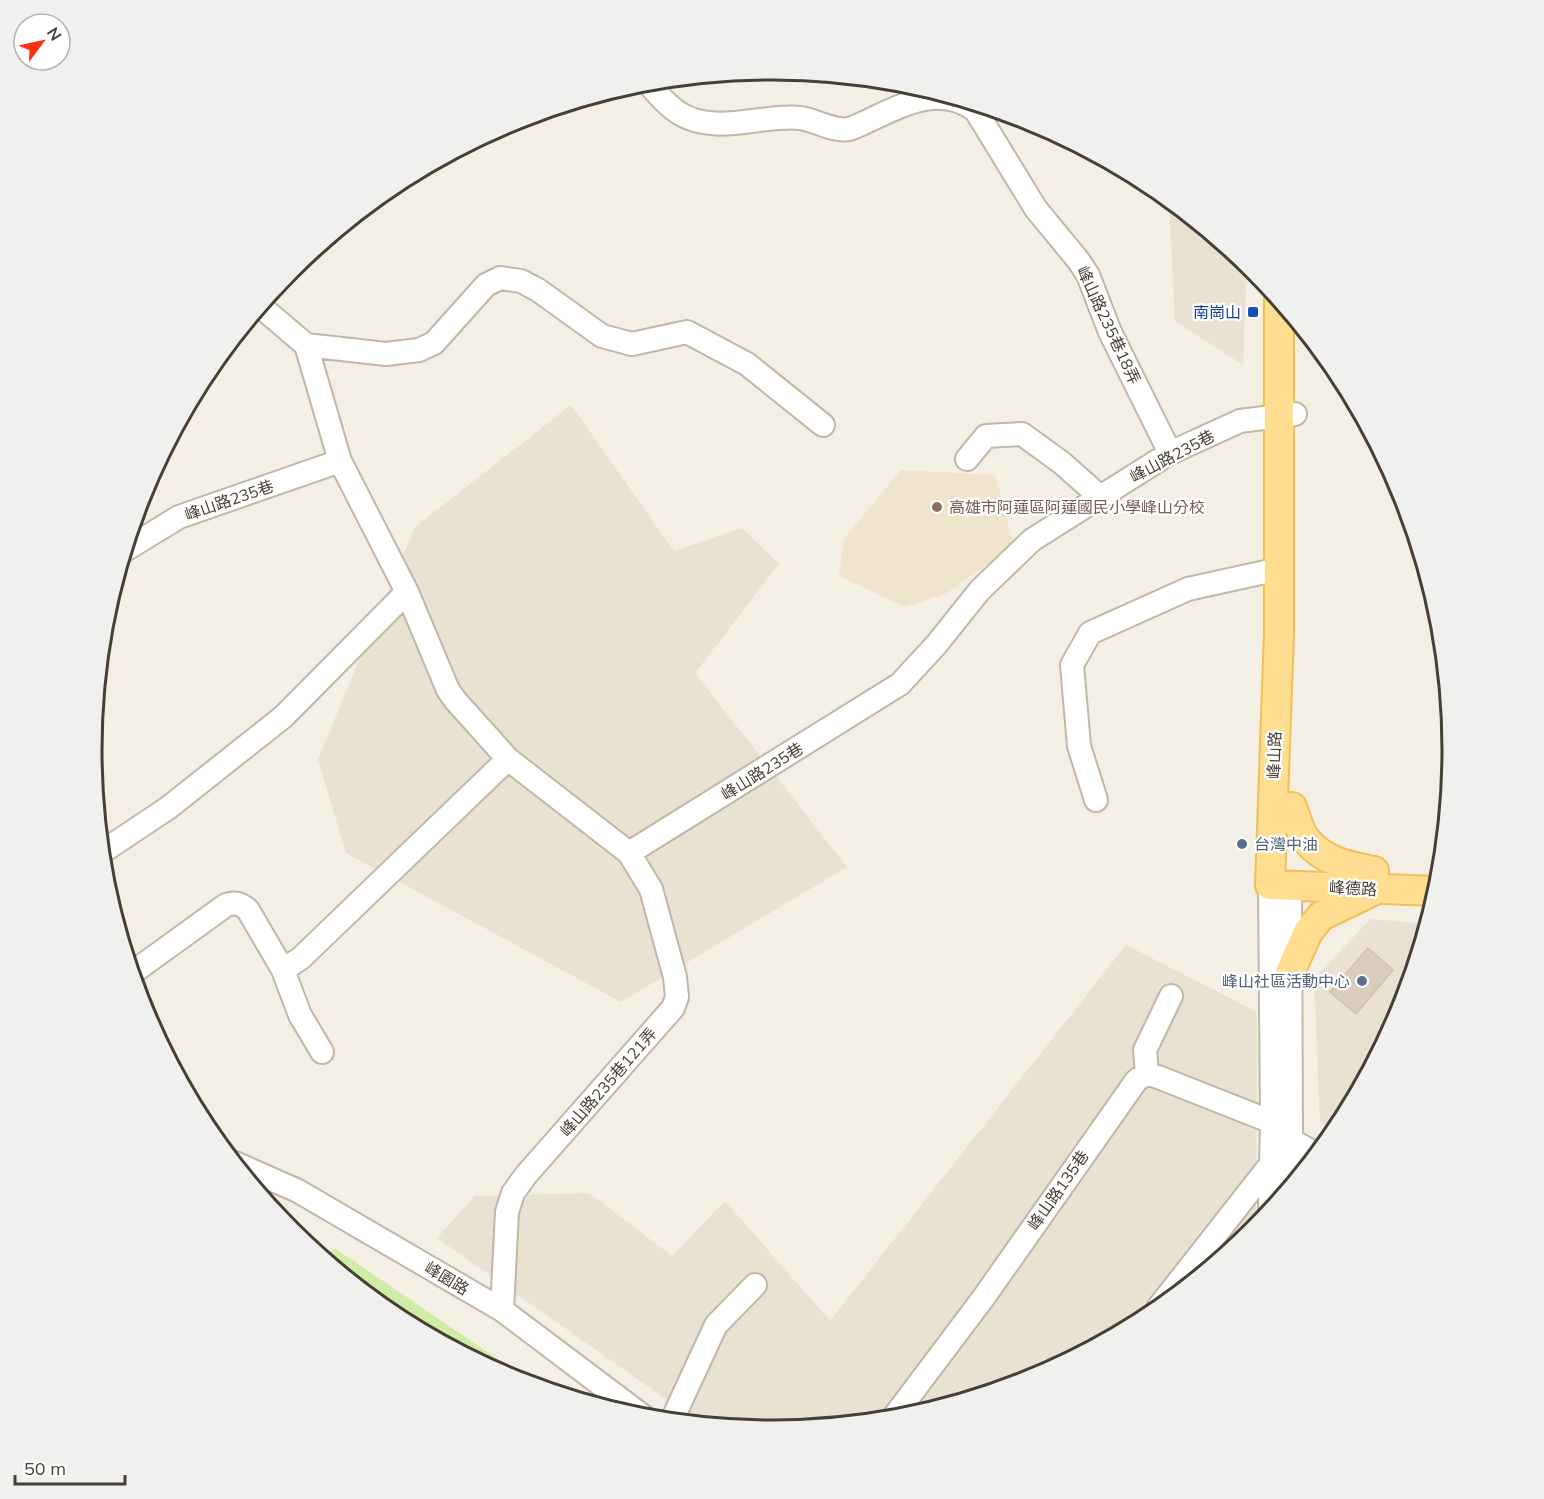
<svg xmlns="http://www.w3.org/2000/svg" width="1544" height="1499" font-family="Mulish,'Noto Sans TC',sans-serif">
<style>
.residential{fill:#e9e1d1}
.education{fill:#efe4cc}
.green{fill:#d0eda8}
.building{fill:#dacdbb;stroke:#d3c2aa;stroke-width:1.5}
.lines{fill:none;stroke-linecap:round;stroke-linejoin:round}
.minor-casing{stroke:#c1b7a5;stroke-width:26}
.major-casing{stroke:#f1bf55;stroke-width:32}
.minor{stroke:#fff;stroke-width:22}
.major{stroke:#ffde92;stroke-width:28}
.transit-dot{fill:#1a4fb4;stroke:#fff;stroke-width:2}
.education-dot{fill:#8d6e63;stroke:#fff;stroke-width:2}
.service-dot{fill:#5c6f8a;stroke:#fff;stroke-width:2}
.labels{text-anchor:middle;stroke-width:4.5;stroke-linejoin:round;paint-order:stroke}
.transit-label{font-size:16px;fill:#164399;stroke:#fff;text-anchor:end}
.street-label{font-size:16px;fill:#473f33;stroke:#fff}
.education-label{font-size:16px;fill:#785e54;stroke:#fff;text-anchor:start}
.service-label{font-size:16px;fill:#4e5e75;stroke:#fff;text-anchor:start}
.rim{fill:none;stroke:#473f33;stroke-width:3}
</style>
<rect width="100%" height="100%" fill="#f4efe4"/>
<path class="residential" d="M1169,200L1247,264L1243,365L1175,321Z
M571,405L674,551L742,528L779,564L695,673L847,867L621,1002L346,853L318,759L415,527Z
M1371,919L1427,924L1401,1010L1336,1130L1320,1123L1314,978Z
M1126,945L1257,1012L1256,1227L1150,1316L1032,1378L904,1417L772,1430L700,1423L437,1238L475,1196L589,1193L672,1256L725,1201L830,1321Z"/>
<path class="education" d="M901,470L995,475L1014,545L947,593L905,607L839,576L844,539Z"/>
<path class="green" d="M336,1249L489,1353L531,1384L511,1378L394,1315L321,1255Z"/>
<path class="building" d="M1368,948L1393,970L1356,1014L1330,992Z"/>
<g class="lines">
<defs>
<path id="minor" d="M646,81C656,92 666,105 679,113C715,136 761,114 800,118C816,120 833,132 849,129C856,127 863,123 870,120C904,104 942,84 976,111L1036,209L1078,260L1088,275L1110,332L1170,453
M260,306L306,345L340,461L407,592L448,690L455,700L508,759L629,853L651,889L675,977L677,997L673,1008L526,1175L513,1193L507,1212L502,1310
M306,345L386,354L419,350L434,343L486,285L500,278L521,281L538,290L602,336L632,344L687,332L747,364L823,425
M967,459L986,436L1022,434L1062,463L1099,496
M125,550L179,517L340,461
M1096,800L1079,746L1072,665L1090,633L1188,589L1279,569
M102,852L168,808L283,717L407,592
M629,853L900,684L936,645L980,590L1032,540L1170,453L1240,421L1295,414
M283,970L301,958L508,759
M132,973L226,905C235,902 240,903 248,910L283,970L300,1015L322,1052
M1147,1074L1145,1050L1171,996
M1291,1140L1316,1154
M235,1163L298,1191L502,1310L644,1417
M1289,1187L1291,1140L1290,885
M1270,1211L1272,1122L1270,885
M1158,1308L1271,1164L1273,1163
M893,1418L984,1297L1136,1081C1144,1074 1148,1074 1158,1077L1272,1122
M672,1420L716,1325L755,1285"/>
<path id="major" d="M1279,300V632L1270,885L1437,891
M1292,807C1296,818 1300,833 1307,841C1325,862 1349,866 1374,871
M1291,970L1308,932L1321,916L1371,892"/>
</defs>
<use href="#minor" class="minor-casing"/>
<use href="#major" class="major-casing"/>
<use href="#minor" class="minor"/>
<use href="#major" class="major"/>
</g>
<rect class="transit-dot" x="1247" y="306" width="12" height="12" rx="3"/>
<circle class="education-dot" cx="937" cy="507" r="6"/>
<g class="service-dot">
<circle cx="1242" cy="844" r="6"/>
<circle cx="1362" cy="981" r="6"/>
</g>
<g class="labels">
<g class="transit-label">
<text x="1241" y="318">南崗山</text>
</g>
<g class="street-label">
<text transform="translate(1109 325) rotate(65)" y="6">峰山路235巷18弄</text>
<text transform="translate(1172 456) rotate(-28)" y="6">峰山路235巷</text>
<text transform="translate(229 500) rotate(-19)" y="6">峰山路235巷</text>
<text transform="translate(1274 755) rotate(-88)" y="6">峰山路</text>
<text transform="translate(762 771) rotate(-32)" y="6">峰山路235巷</text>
<text transform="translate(1353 888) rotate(3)" y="6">峰德路</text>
<text transform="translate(608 1082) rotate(-49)" y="6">峰山路235巷121弄</text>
<text transform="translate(1058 1190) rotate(-55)" y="6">峰山路135巷</text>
<text transform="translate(447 1278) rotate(31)" y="6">峰園路</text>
</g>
<g class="education-label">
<text x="949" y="513">高雄市阿蓮區阿蓮國民小學峰山分校</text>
</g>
<g class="service-label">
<text x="1254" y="850">台灣中油</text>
<text x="1350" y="987" text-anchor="end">峰山社區活動中心</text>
</g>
</g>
<path d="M0 0H1544V1499H0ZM102 750a670 670 0 1 1 1340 0a670 670 0 1 1-1340 0Z" fill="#f0f0ef" fill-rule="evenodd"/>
<path class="rim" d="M102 750a670 670 0 1 1 1340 0a670 670 0 1 1-1340 0Z"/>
<g transform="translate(42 42) rotate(57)"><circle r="28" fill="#ffffff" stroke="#b5b2ad" stroke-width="1.5"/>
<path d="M0-4.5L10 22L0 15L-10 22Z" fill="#ff2f10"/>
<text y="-9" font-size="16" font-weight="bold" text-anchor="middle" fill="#473f33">N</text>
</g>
<path d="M15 1475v9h110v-9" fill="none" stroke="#473f33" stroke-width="3"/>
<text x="24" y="1475" font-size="18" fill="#473f33" stroke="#ffffff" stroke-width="4.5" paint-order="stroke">50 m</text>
</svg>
